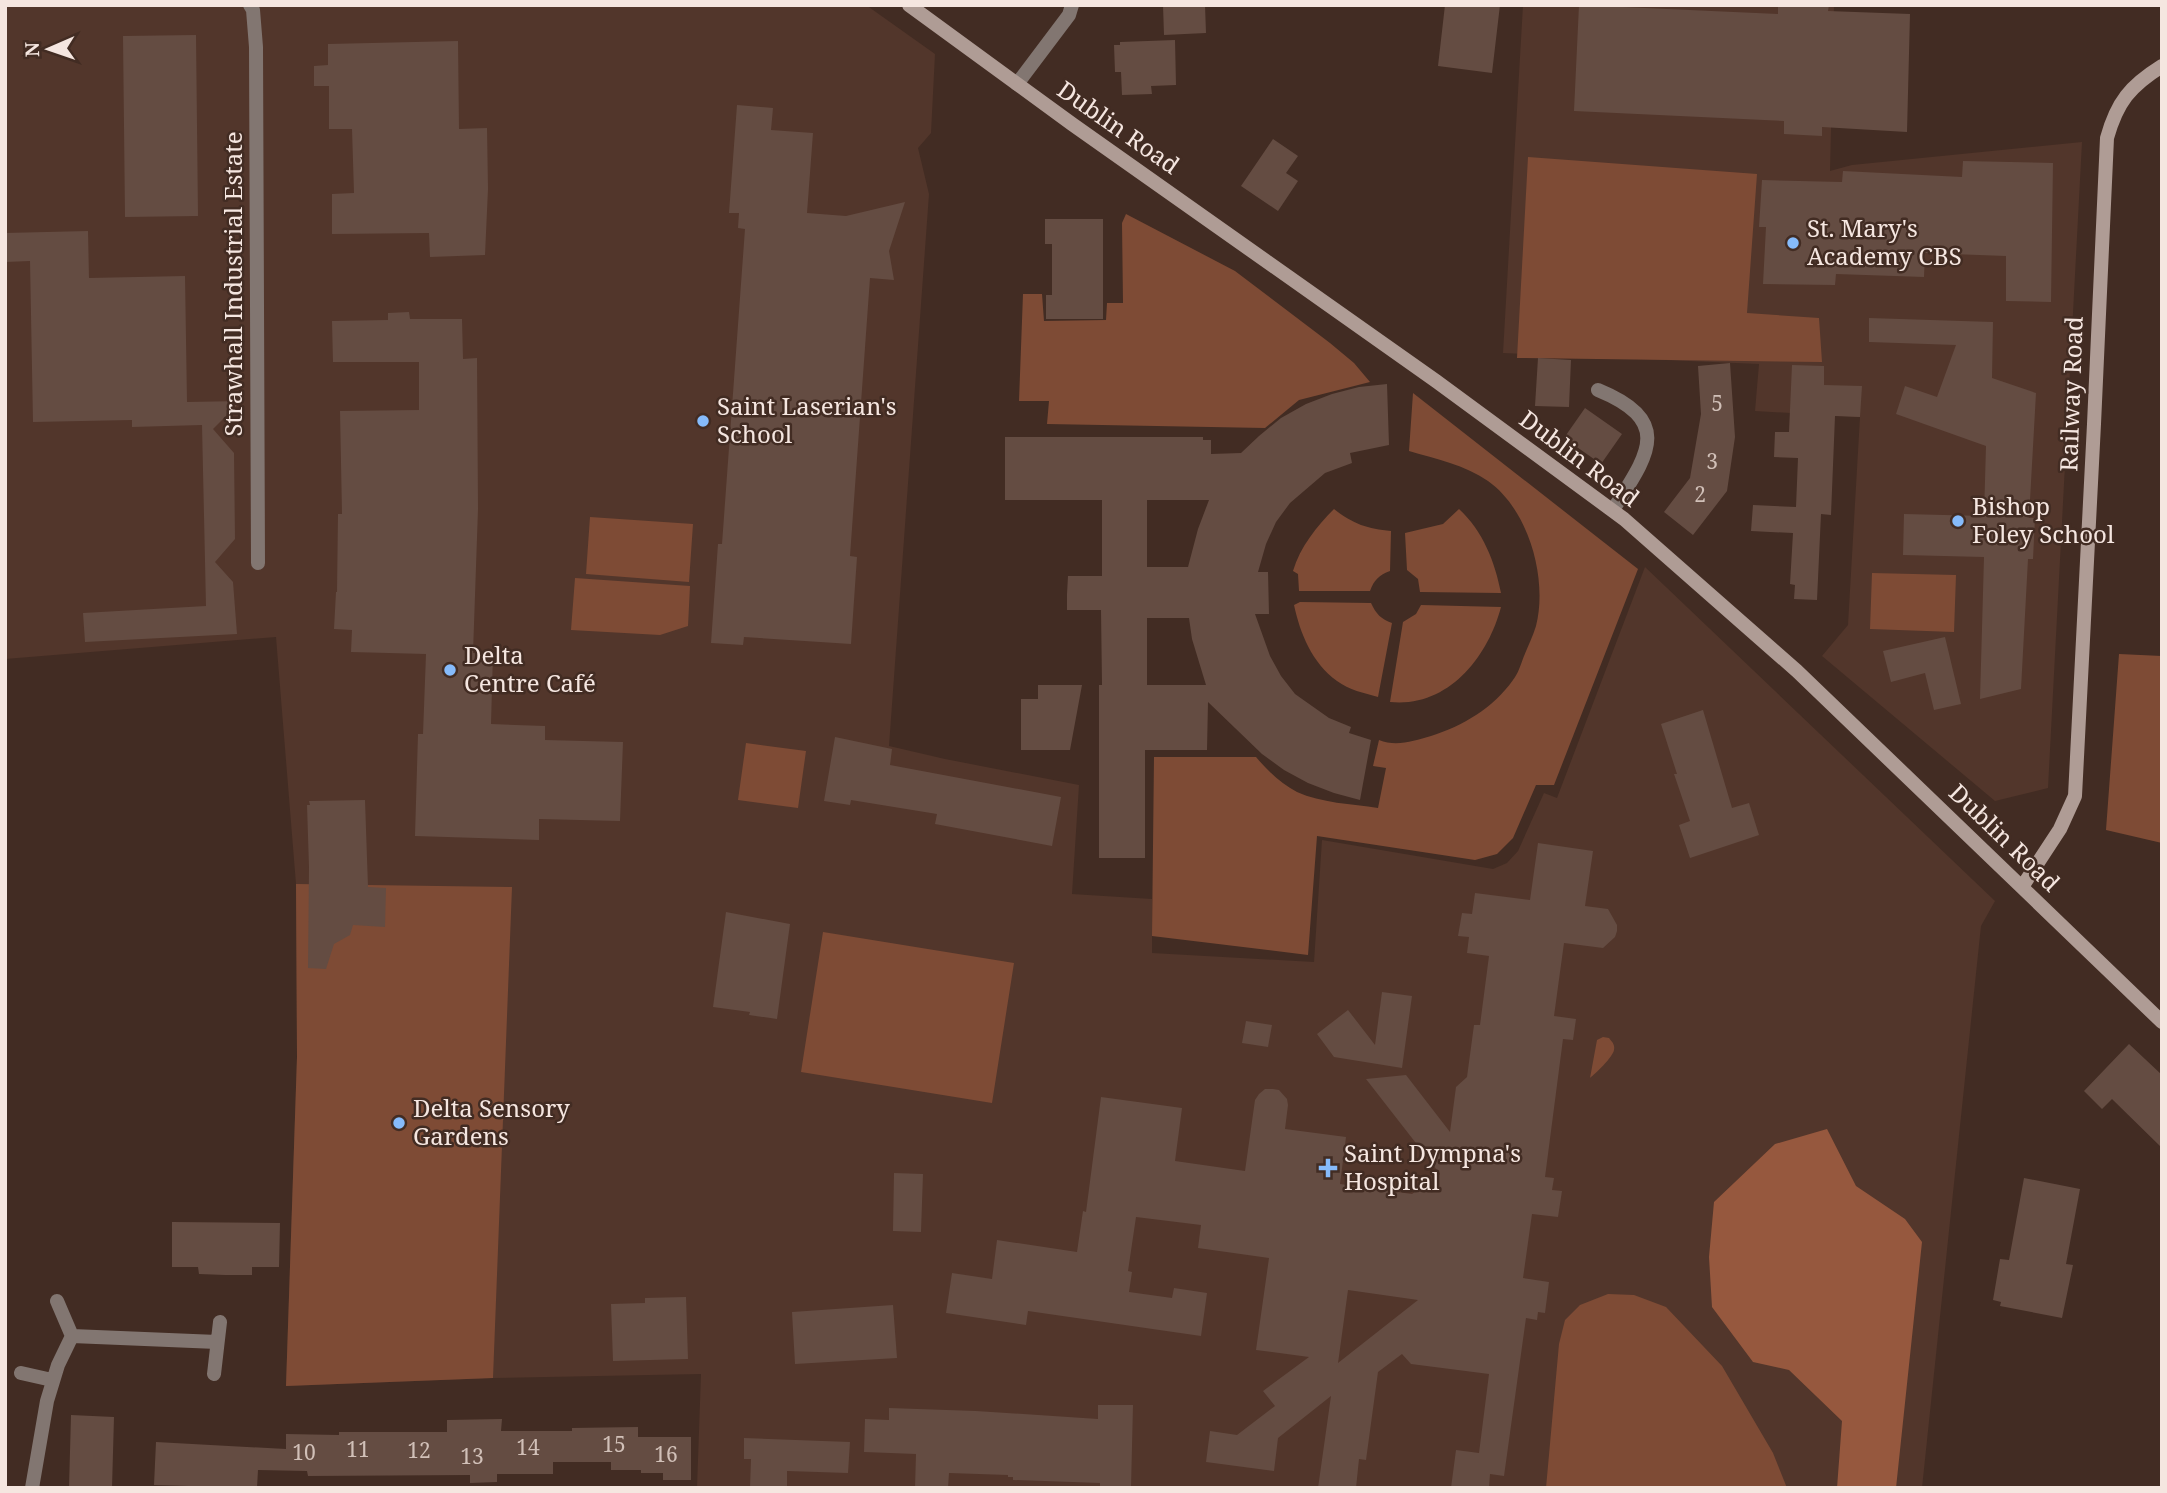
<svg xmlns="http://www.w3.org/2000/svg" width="2167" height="1493" font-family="'Noto Serif',serif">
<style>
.built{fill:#52362b}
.green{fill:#7e4b35}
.forest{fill:#96583e}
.building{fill:#644c42;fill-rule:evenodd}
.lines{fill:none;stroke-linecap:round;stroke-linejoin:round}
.street{stroke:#827671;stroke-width:14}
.secondary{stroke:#af9c95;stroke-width:14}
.poi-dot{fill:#86bbfb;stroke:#422c23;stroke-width:2.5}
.labels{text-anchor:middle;stroke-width:5;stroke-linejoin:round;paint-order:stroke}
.number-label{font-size:21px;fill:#d1c0b8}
.street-label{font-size:24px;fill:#f5e6e0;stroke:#422c23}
.poi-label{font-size:24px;fill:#f5e6e0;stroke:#422c23;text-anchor:start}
</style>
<rect width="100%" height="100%" fill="#422c23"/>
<path class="built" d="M5,5H866L935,54L931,133L918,148L929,194L889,746L945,759L1079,785L1072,894L1152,899V953L1314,962L1322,840L1493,869L1507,863L1518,851L1544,793L1557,798L1645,567L1995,901L1981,926L1922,1488H697L701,1374L493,1378L286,1386L297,1057L296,884L276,637L5,659Z
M1523,5H1834L1830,171L1852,165L2082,142L2048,788L1995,801L1822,656L1848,625L1860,417L1755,411L1759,364L1503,353Z"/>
<path class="green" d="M1528,157L1757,174L1747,313L1819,318L1822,362L1517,358Z
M1126,214L1235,271L1330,343L1354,363L1370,382L1299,400L1265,428L1047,424L1049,401H1019L1023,294H1042L1044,321L1106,320L1107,303H1123L1122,223Z
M1413,393L1638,569L1554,785H1536L1513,838L1497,854L1475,860L1317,836L1308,955L1152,936L1154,757H1256C1267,770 1281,784 1297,792C1321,803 1352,804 1378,808L1386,768L1373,766L1379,740C1396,747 1414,741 1431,736C1463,726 1493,708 1513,680C1518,674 1521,664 1524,656C1528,646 1533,636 1536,626C1548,579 1529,510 1488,481C1465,465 1436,459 1409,451Z
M1334,509C1353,524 1368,529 1391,531L1390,571C1379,575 1374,580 1370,591H1299L1298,574L1293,571C1300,547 1317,526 1334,509Z
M1459,509C1483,531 1495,562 1501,593L1420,592L1418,579L1407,570L1405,533L1443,524Z
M590,517L693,524L689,582L586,574Z
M1872,573L1956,575L1954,632L1870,629Z
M575,578L690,586L688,626L660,635L571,630Z
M1300,602L1371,603C1376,614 1381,619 1392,623L1378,697C1364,693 1349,690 1337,681C1312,663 1300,633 1294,605Z
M1421,605L1501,607C1488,657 1448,708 1390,702L1403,622L1416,614Z
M2119,654L2162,656V843L2106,830Z
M746,743L806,751L798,808L738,800Z
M296,884L512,887L493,1378L286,1386L297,1057Z
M823,932L1014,963L992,1103L801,1072Z
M1603,1037L1609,1038C1612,1042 1615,1044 1614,1050C1613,1057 1595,1074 1590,1078L1597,1040Z
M1608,1294L1634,1295L1666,1307L1722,1366L1773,1453L1787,1488H1546L1559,1344L1565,1320L1580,1305Z"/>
<path class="forest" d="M1827,1129L1856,1186L1905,1219L1922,1242L1896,1488H1837L1842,1421L1789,1370L1753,1362L1712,1307L1709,1257L1714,1202L1775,1144Z"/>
<path class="building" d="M1163,5H1205L1206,33L1164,35Z
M1445,5H1500L1492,73L1438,66Z
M1579,5L1778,14V5H1829L1828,11L1910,14L1907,132L1822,127V136L1784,134V121L1574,111Z
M196,35L198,216L125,217L123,36Z
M1175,40L1176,85L1151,86L1152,94L1122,95L1121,72H1115L1114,45H1120V42Z
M458,41L459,129L487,128L488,189L485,255L430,257L429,233L332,234V194L354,193L352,129H329V86H314V66L328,65V44Z
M737,105L773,108L771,130L813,133L807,213L846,216L905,202L889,251L894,280L870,278L850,556L857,557L851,644L744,637L743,645L711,643L718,544H722L745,229L738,228L739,213H729Z
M1273,139L1298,156L1286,173L1298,181L1278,211L1241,186Z
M1963,161L2053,163L2051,302L2006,301V256L1925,253L1924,277L1836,274L1835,285L1763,284L1766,227H1759L1762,180L1842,182L1843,171L1962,177Z
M1045,219H1103V319H1046V295H1052V244H1045Z
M88,231L89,278L185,276L187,402L241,401L213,429L234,453L235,539L215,562L233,582L237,634L85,642L83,613L206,606L202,425L132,427V420L33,422L30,261L5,262V233Z
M409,312L410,319H462L463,359L477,358L478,509L473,653H493L491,724L545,726V740L623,742L620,821L539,819V840L415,836L418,734H423L426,654L351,652L352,630L334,629L336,592H337L338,514H342L340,411L419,410V362H333L332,321L388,320V313Z
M1869,318L1993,322L1992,378L2036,393L2029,518H2035L2033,559H2028L2021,689L1980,699L1984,557L1903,555L1904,514L1984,516L1986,446L1896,414L1905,386L1937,397L1956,345L1869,342Z
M1538,358L1571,360L1569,407L1535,406Z
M1730,363L1735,437L1727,491L1693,535L1664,512L1690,478L1701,414L1698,366Z
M1792,365L1824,366V385L1862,386L1860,417L1835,416L1831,515L1821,514L1817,600L1794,599L1795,585L1790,584L1793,533L1751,531L1753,505L1796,507L1798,458L1774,457L1775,432H1789Z
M1387,384L1389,445L1350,453L1352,463L1325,473L1290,503L1276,522L1266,544L1258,572H1268L1269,614H1255L1270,656L1281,676L1295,694L1329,718L1351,727L1349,733L1371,740L1360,800L1334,793L1308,783L1284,770L1262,754L1208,702L1207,750H1145V858H1099V685H1102L1101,610H1067V594L1068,576H1102V500H1005V437H1203V440H1211V454L1241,453L1259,436L1281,418L1306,404L1332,394L1359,387ZM1147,500H1209L1198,529L1188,567H1147ZM1147,618H1189L1192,639L1206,685H1147Z
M1585,408L1622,434L1601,464L1564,438Z
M1945,637L1961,704L1934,710L1925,673L1891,682L1883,651Z
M1038,685H1082L1070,750H1021V699H1038Z
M1703,710L1732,808L1749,803L1759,835L1690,858L1679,825L1690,821L1674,774H1677L1661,724Z
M835,737L892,749L890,765L1061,797L1052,846L935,824L937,814L851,800L850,805L824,801Z
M365,800L368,887L386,888L385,927L353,925L350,935L334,944L326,969L308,968L309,867L307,805H310L309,801Z
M1538,843L1593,851L1585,906L1608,909L1617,925V931L1615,937L1603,948L1564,943L1554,1016L1576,1019L1573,1040L1563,1039L1545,1177L1554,1178L1552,1190L1562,1191L1558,1217L1532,1214L1523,1278L1549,1282L1545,1313L1538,1312L1537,1320L1526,1318L1504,1476L1490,1474L1489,1488H1451L1456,1450L1479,1453L1489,1374L1411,1364L1402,1354L1378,1372L1366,1460L1359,1459L1356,1488H1318L1331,1396L1278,1438L1274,1471L1206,1462L1210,1431L1237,1435L1275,1406L1263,1391L1309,1357L1256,1350L1269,1258L1198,1248L1201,1225L1136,1217L1128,1271L1132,1272L1129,1292L1172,1298L1174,1288L1207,1293L1201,1336L1028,1311L1026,1325L946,1313L952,1273L992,1279L997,1240L1077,1252L1083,1211L1086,1212L1101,1097L1182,1108L1175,1161L1245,1171L1255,1100L1259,1094L1265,1089H1273L1279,1090L1287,1099L1288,1105L1285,1129L1346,1137L1340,1184L1412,1194L1440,1174L1366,1079L1406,1075L1450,1132L1456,1087L1467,1077L1474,1025H1480L1489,956L1467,953L1469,937L1458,936L1462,913L1472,914L1475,893L1530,900ZM1348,1290L1418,1300L1338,1363L1339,1356Z
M726,912L790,924L777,1019L749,1015L750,1012L713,1007Z
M1382,992L1412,996L1402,1068L1334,1057L1317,1034L1348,1010L1375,1045Z
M1246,1021L1272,1025L1268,1047L1242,1043Z
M2129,1044L2162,1075V1148L2112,1099L2102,1109L2084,1091Z
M894,1173L923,1174L921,1232L893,1231Z
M2024,1178L2080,1189L2066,1264L2073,1265L2062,1318L2000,1306L2001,1302L1993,1300L2000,1259L2009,1260Z
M172,1222L280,1223L279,1267H252V1275H225L199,1274L198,1267H172Z
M686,1297L688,1359L613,1361L611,1304L645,1303V1298Z
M893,1305L897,1358L795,1364L792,1312Z
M1098,1405H1133L1131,1488H1100V1483L1013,1480V1477H1008V1475L949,1473L948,1488H915L916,1454L864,1452L865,1419L889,1420V1408L976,1411L1098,1419Z
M71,1415L114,1417L112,1488H69Z
M502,1419L501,1431H572V1428L638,1427V1437H691V1480H663V1473H641V1470H611V1462H553V1474H497V1482L470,1483V1475L308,1476L307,1471L258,1470L257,1488L154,1485L156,1442L286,1449V1434L339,1435V1432H447V1420Z
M744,1438L850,1442L848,1473L787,1471V1488H750L751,1459H744Z"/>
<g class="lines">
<path class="street" d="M250,5L253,10L256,47L258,563
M1017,84L1069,15L1072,5
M1598,390C1676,422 1646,457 1613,510
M57,1301L72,1336
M21,1373L52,1380
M214,1374L220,1322
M32,1488L47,1401L58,1365L72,1336L217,1342"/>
<path class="secondary" d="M909,5L1072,124L1436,381L1624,519L1797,671L2162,1022
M2022,887L2060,829L2075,796L2094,424L2107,138C2117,102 2130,86 2162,66"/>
</g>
<g class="poi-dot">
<circle cx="1793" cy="243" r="7"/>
<circle cx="703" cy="421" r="7"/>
<circle cx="1958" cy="521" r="7"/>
<circle cx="450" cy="670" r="7"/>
<circle cx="399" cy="1123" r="7"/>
<path d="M1324.5 1157.5h7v7h7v7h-7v7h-7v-7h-7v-7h7z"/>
</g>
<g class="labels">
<g class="number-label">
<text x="1717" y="411">5</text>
<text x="1712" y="469">3</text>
<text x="1700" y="502">2</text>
<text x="614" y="1452">15</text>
<text x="528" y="1455">14</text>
<text x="358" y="1457">11</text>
<text x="419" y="1458">12</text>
<text x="304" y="1460">10</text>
<text x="666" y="1462">16</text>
<text x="472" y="1464">13</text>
</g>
<g class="street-label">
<text transform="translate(1118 128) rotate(35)" y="8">Dublin Road</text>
<text transform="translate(234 284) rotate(-90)" y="8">Strawhall Industrial Estate</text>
<text transform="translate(2072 394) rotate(-88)" y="8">Railway Road</text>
<text transform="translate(1579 459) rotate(37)" y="8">Dublin Road</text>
<text transform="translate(2004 838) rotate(44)" y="8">Dublin Road</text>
</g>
<g class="poi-label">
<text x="1807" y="237">St. Mary's<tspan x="1807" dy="28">Academy CBS</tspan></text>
<text x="717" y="415">Saint Laserian's<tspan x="717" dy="28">School</tspan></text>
<text x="1972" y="515">Bishop<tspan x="1972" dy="28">Foley School</tspan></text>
<text x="464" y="664">Delta<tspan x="464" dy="28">Centre Café</tspan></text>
<text x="413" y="1117">Delta Sensory<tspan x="413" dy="28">Gardens</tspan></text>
<text x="1344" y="1162">Saint Dympna's<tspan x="1344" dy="28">Hospital</tspan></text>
</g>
</g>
<rect width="2167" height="1493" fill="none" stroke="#f5e6e0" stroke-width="14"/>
<g transform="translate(49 49) rotate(268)" stroke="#422c23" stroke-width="5" paint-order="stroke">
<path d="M0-5L12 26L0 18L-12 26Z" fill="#f5e6e0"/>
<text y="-10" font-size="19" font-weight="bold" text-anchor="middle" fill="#f5e6e0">N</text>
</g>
</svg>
